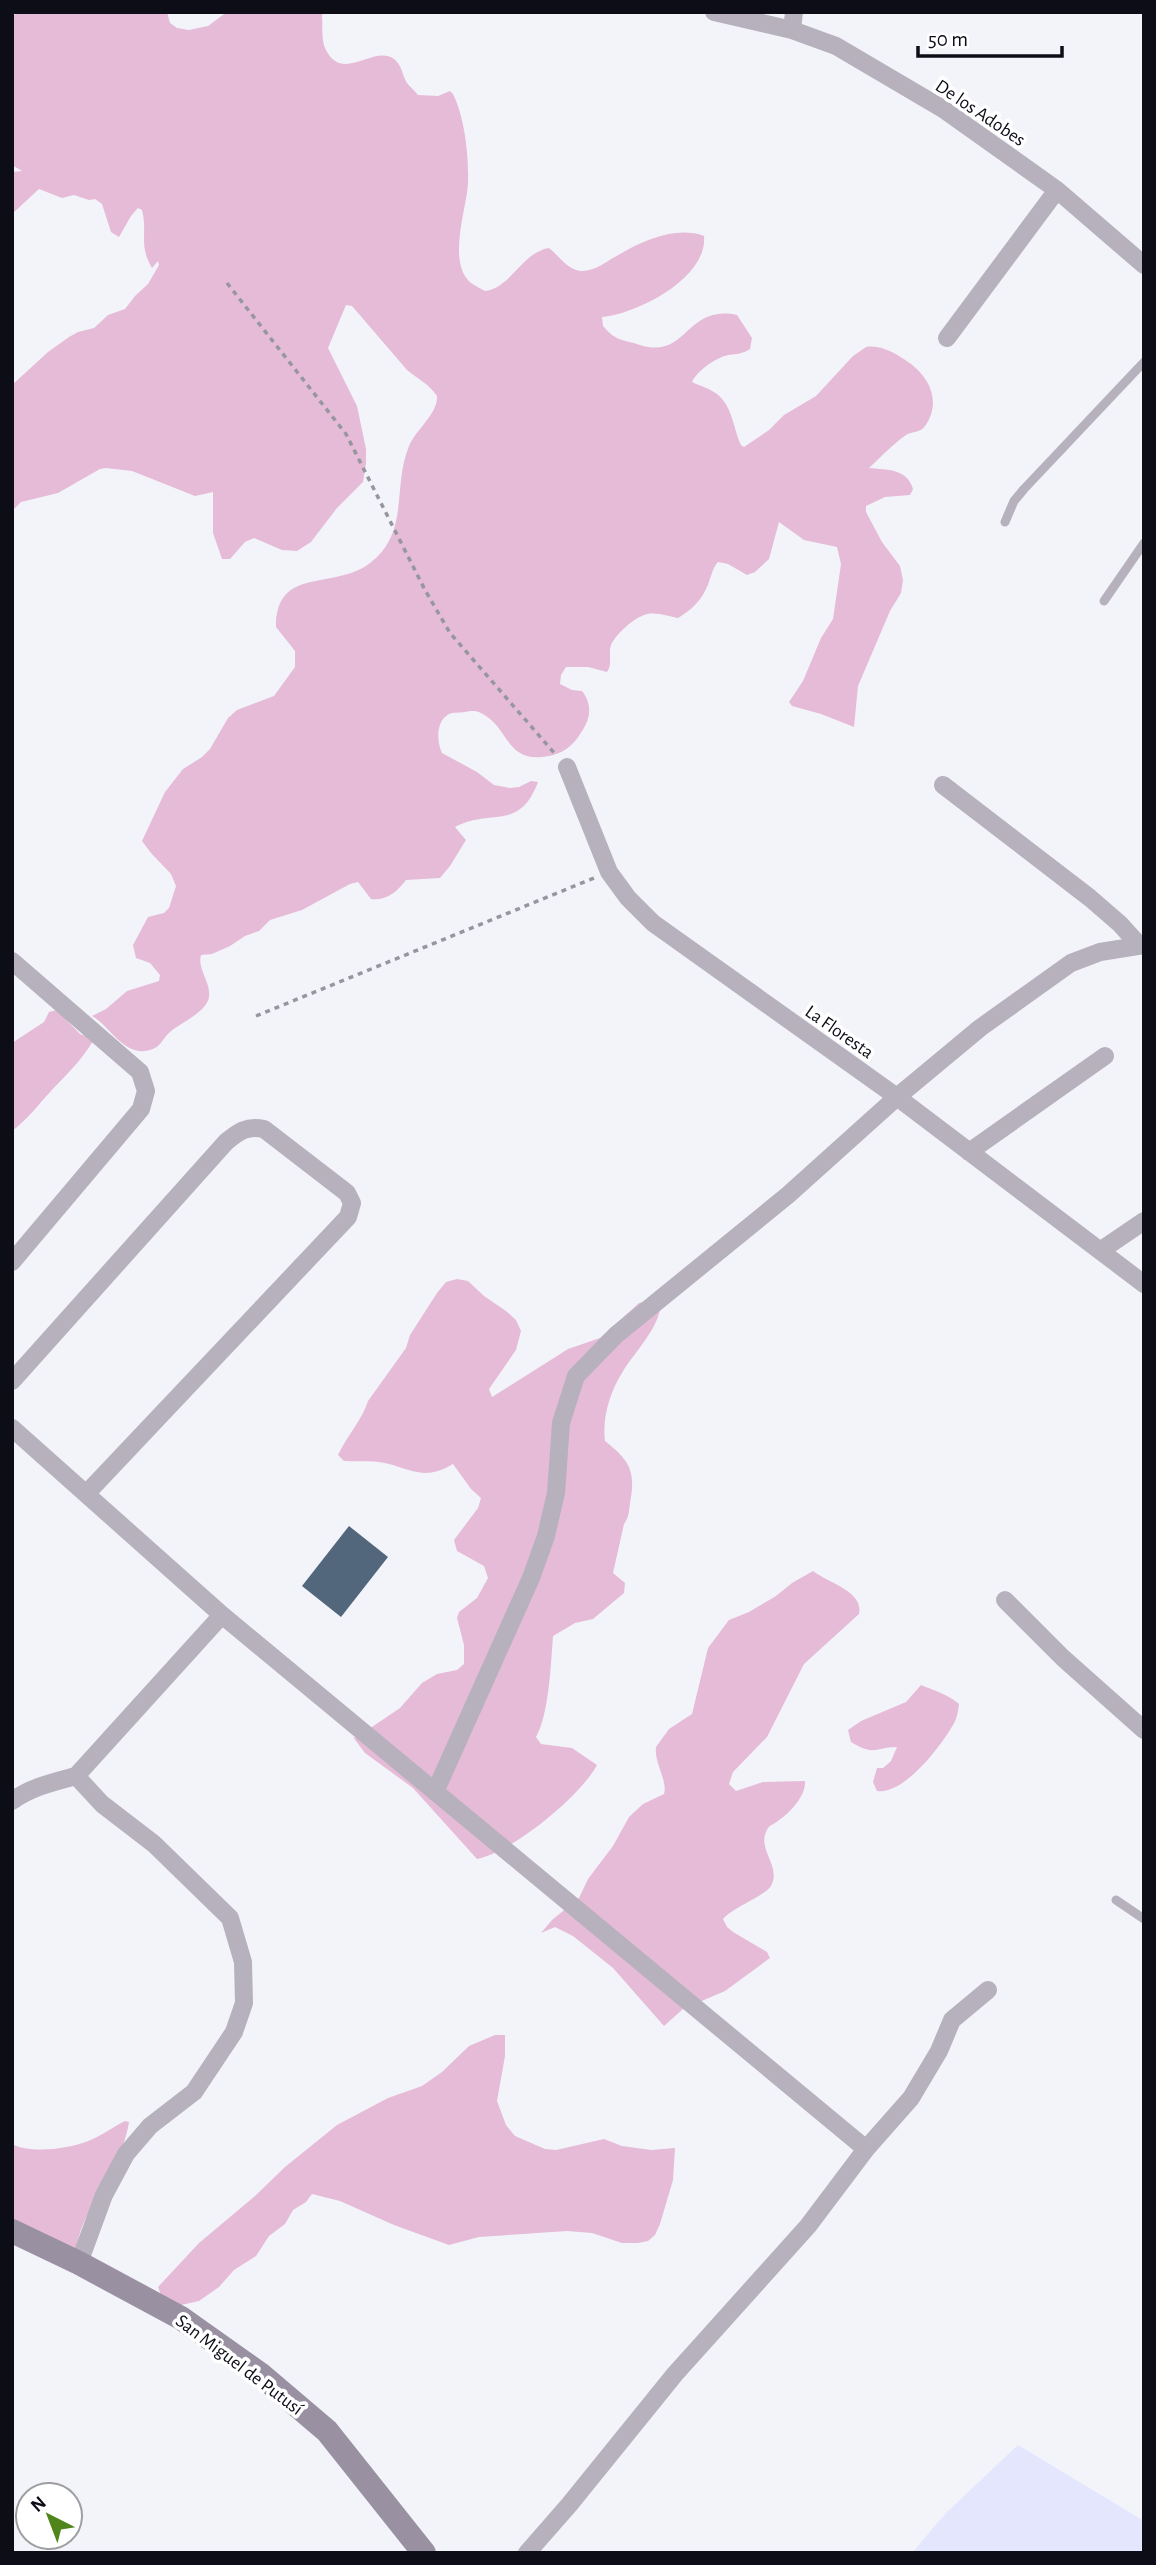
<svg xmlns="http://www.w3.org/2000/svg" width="1156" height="2565" font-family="'Alegreya Sans',sans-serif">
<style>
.built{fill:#e3e6fd}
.green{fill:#e5bbd7}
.building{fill:#52667c}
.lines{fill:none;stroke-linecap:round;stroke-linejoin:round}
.path{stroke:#96979e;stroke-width:3.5;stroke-dasharray:5 5;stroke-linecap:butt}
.lane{stroke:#b7b1bd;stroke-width:9}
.street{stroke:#b7b1bd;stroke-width:18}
.secondary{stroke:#9990a2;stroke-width:24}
.labels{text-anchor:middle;stroke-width:7;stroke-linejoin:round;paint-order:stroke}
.street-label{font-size:19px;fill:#0c0d17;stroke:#fff}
</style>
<rect width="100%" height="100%" fill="#f3f4fa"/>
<path class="built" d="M1018,2445L1144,2521V2553H912L946,2513Z"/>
<path class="green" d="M20,12H167L170,23L177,28L189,30L208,26L227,12H325L322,15C323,25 321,38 325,48C342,85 373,44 394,59C402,65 402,75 407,83C410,87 415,91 418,95L438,96L450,91L453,94C465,118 469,158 468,184C466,211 447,263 471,283C475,286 480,288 485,291C511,288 522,252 549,248C559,256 567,269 580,271C595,272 608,260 620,254C644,240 677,226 704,236C708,278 637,314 602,317L603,326C617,342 622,339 640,345C688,360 685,304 737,315L752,338L750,349C742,354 737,354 728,355C715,358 697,371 692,382C700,386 709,388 717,394C733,407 733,428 741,445L744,447L769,430L784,415L816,396L853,356L866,347C881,344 899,355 911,364C931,379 941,404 925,426C921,433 912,431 906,435C893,444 881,457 869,468C887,470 907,468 913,489L910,495L885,497L866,506V512L882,542L900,566L903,580L901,593L890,611L858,686L854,727L821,714L792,706L789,702L803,681L821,638L833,619L841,564L837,547L804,540L779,522L769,559L755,572L747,575L728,564L718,562C711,570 711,580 706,589C700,602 690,611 678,618C668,616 654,611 644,615C633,619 616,634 611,645C608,654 613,663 607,672L588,667H566L561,675L560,684L572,690L582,691C591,702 591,715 585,726C576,742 568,752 549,756C505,765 510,727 481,713C475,710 470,711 465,712C460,713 453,712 449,714C435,722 437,742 442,753L477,772L494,785L510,788L519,787L531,781L538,782C519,832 491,808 455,827L466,840L450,866L440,878L406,880C397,892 386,901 371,899L358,882L350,884L302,910L270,920L259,931L245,936L230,946L212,954L201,955C197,969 211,982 209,997C207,1012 180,1023 170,1032C164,1037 161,1045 155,1048C151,1050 143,1052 139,1051C119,1048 108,1025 92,1016L106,1009L127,991L159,981L160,975L150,963L136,958L133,945L148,917L164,913L169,908L176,886L171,874L151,853L142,841L165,792L183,769L202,757L210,749L228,718L237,710L274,696L295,667V651L276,627C276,565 334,591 370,563C410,533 392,487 409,446C416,429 438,414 437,396C429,384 418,379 407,370L352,306L346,305L328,348L357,406L366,449V463L363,482L337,508L311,542L297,551L282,550L254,538L245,542L230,559H222L213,533V492L195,496L132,471L106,468L100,469L58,493L21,502L12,511V385L48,352L69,337L78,332L94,328L108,315L125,309L135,296L148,284L159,265L158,261L152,268C138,244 148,234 142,210L138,208L131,216L119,237L111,232L102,204L95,199L89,200L74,195L62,198L39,189L12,214V172L22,171L12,165V16Z
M57,1010L80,1034L91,1038L93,1041C81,1061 66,1075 51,1091C38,1105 27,1120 12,1131V1043L44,1022L49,1012Z
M457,1279L468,1281L484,1296L506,1311L516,1320L521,1331L516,1350L489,1389L492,1397L568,1349L600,1338L639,1303L660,1298C665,1323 634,1352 622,1373C610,1392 602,1418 605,1441C630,1461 636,1471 630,1503C629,1511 629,1517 624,1524L613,1573L625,1583L624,1593L593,1619L575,1623L553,1636C551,1663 549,1715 536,1737L541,1744L572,1748L597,1765C580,1797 512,1852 477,1859L413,1788L365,1753L353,1737L356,1738L360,1732L366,1731L400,1708L422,1683L437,1674L457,1670L464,1664V1645L457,1618L459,1612L477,1598L488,1578L484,1566L457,1551L454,1540L478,1508L481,1498L471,1489L453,1464C426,1480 415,1471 389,1464C375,1460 359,1462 344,1461L338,1455C347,1436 362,1420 368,1401L406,1348L410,1335L437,1293L446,1282Z
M813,1571C828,1583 864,1591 859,1614L804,1664L767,1737L733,1772L729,1784L736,1791L763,1782L805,1781C806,1797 788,1815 775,1823C771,1826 770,1824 767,1830C756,1849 782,1866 771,1886C766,1895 732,1908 723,1919L727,1927L733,1932L767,1952L770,1958L725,1991L683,2009L664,2026L613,1968L573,1936L555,1927L541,1933L552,1920L579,1898L588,1879L613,1846L629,1817L643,1804L664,1794C668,1781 654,1763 656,1747L669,1729L692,1714L708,1648L729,1620L749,1612L776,1596L792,1583Z
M921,1685C933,1690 949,1695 959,1704C958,1711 957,1719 953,1725C941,1746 904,1795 877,1791L873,1782L877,1768H883L891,1761L897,1747C874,1747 876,1757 851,1742L848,1730L861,1721L906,1702Z
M495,2035H505V2056L497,2101L506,2125L515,2136L545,2149L556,2150L604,2139L622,2146L651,2150L675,2148L673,2180L660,2224L655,2235L648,2241L638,2243H622L592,2233L567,2231L479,2237L449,2245L394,2225L340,2201L312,2194L306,2202L293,2210L285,2224L269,2236L256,2256L234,2270L219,2287L199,2301L181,2305L161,2295L158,2287L199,2243L255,2196L285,2167L337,2125L388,2098L422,2086L442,2072L469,2046Z
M125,2121L129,2122C124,2156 100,2187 86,2218C78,2233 76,2250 73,2267L12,2231V2144C32,2155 76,2148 95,2138C105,2133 115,2126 125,2121Z"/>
<path class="building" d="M349,1526L388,1557L341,1617L302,1586Z"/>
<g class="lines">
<path class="path" d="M227,283L346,434L425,590L450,633L556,755
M256,1016L594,878"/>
<path class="lane" d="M1005,522L1014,501L1024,489L1144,362
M1104,601L1144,543
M1116,1900L1144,1919"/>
<path class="street" d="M714,12L792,30L836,46L943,109L1057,190L1144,265
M792,30L794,12
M947,338L1057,190
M567,767L609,872L628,898L653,923L897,1097L1144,1284
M943,785L1090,898L1120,924L1139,945
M12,961L140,1072L146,1091L141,1109L12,1262
M969,1152L1105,1056
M1100,1251L1144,1221
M12,1381L226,1142C238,1132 247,1125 264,1129L347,1193L352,1203L348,1217L86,1494
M12,1428L222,1615L866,2149L808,2226L675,2374L569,2505L527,2553
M1005,1600L1063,1658L1144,1730
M76,1776L102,1804L154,1844L230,1918L243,1962L244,2003L234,2032L194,2092L150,2126L126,2154L104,2195L79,2263
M435,1792L531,1578L546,1536L556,1493L561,1423L576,1376L616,1335L788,1195L897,1097L980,1028L1071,963L1100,952L1144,945
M12,1801C31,1787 54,1782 76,1776L222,1615
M866,2149L911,2098L939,2051L952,2020L988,1990"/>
<path class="secondary" d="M12,2231L79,2263L181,2318L260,2374L327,2431L424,2553"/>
</g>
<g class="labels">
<g class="street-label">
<text transform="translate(981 112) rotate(34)" y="7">De los Adobes</text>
<text transform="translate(840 1031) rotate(35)" y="7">La Floresta</text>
<text transform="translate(240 2364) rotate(37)" y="7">San Miguel de Putusí</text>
</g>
</g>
<rect width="1156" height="2565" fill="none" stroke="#0c0d17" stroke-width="28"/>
<g transform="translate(49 2516) rotate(318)"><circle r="33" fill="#ffffff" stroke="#9e9ea2" stroke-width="2"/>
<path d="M0-5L12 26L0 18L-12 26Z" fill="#50851c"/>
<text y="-10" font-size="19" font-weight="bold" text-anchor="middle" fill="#0c0d17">N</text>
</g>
<path d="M918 46v10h144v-10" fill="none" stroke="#0c0d17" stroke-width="3.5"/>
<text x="928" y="46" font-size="21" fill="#0c0d17" stroke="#ffffff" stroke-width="5" paint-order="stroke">50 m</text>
</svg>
